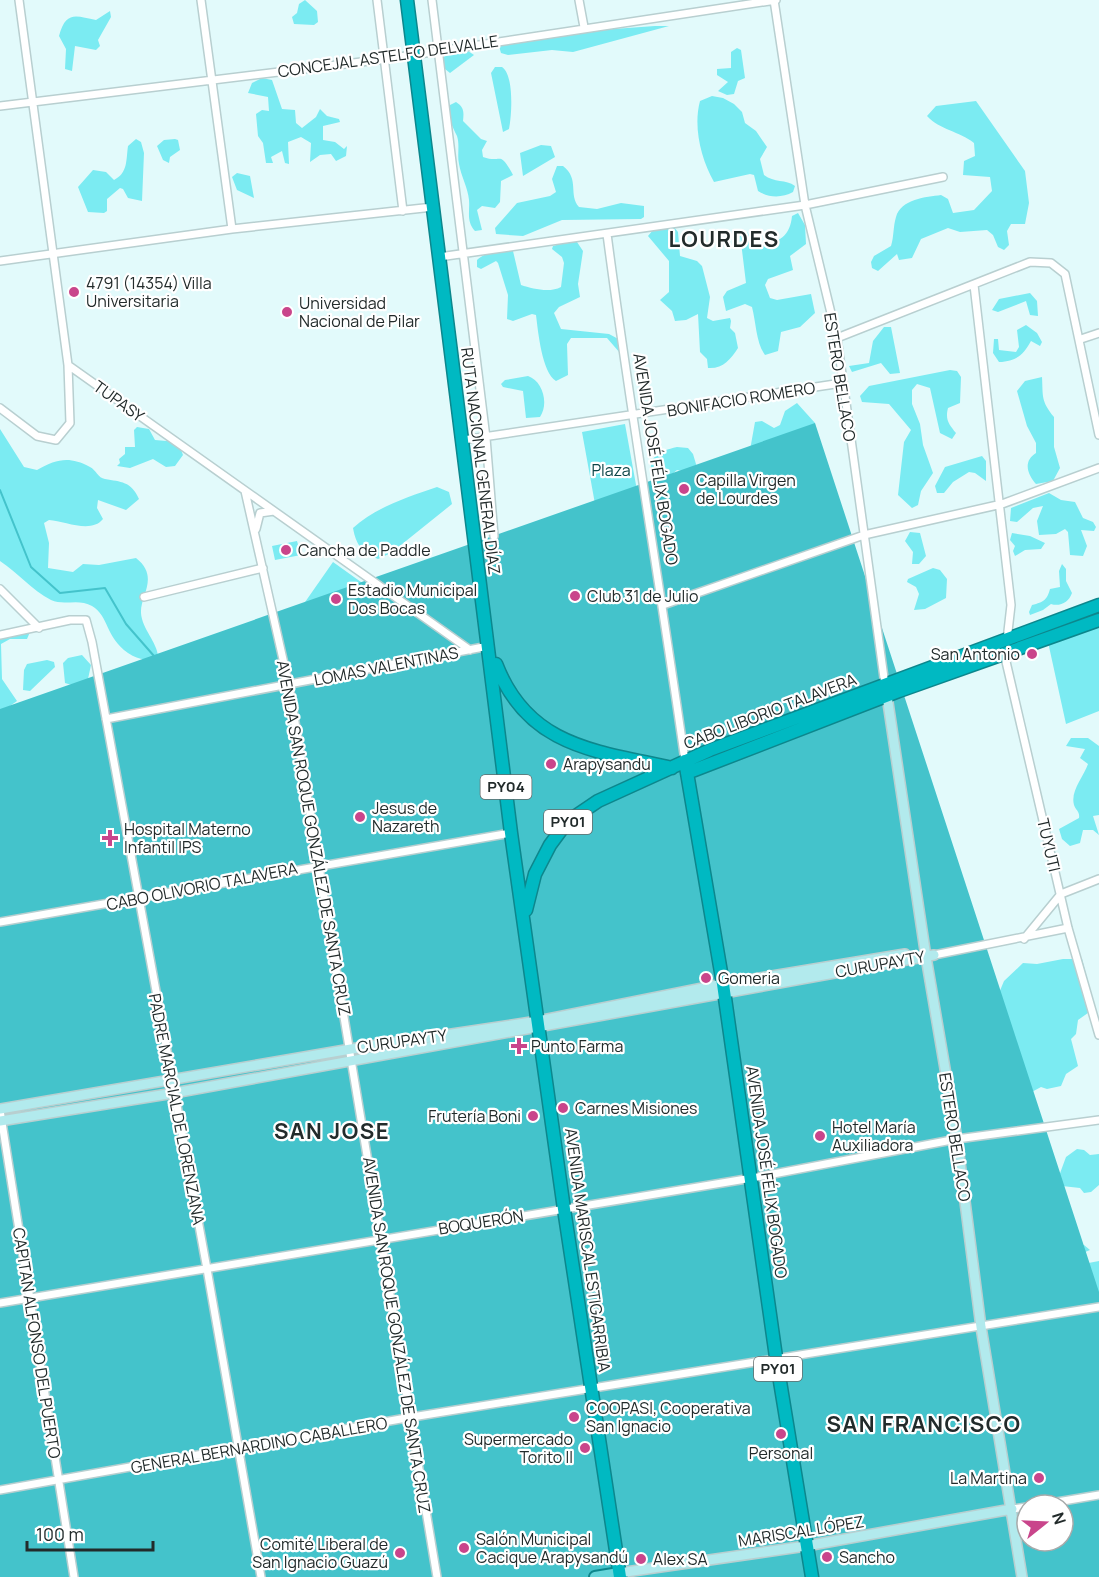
<svg xmlns="http://www.w3.org/2000/svg" width="1099" height="1577" font-family="Manrope,sans-serif">
<style>
.green{fill:#7bebf2}
.water{fill:#44c3cb;fill-rule:evenodd}
.lines{fill:none;stroke-linecap:round;stroke-linejoin:round}
.stream{stroke:#44c3cb;stroke-width:2}
.street-casing{stroke:#b8cfd0;stroke-width:10}
.secondary-casing{stroke:#b8cfd0;stroke-width:12}
.primary-casing{stroke:#0c878d;stroke-width:14}
.highway-casing{stroke:#0c878d;stroke-width:15}
.street{stroke:#fff;stroke-width:7}
.secondary{stroke:#b2eaed;stroke-width:9}
.primary{stroke:#66d5da;stroke-width:10}
.highway{stroke:#00b9c2;stroke-width:12}
.poi-dot{fill:#c9458b;stroke:#fff;stroke-width:2}
.labels{text-anchor:middle;stroke-width:4.5;stroke-linejoin:round;paint-order:stroke}
.shield{fill:#fff;stroke:#646b6b;stroke-width:1.5}
.shield-label{font-size:15px;font-weight:bold;fill:#222b2b}
.street-label{font-size:16px;fill:#222b2b;stroke:#fff}
.poi-label{font-size:16px;fill:#222b2b;stroke:#fff;text-anchor:start}
.park-label{font-size:16px;fill:#0b4548;stroke:#fff}
.district-label{font-size:22px;font-weight:bold;letter-spacing:1.5px;fill:#222b2b;stroke:#fff}
</style>
<rect width="100%" height="100%" fill="#e2fafb"/>
<path class="green" d="M305,0L317,11L318,22L314,25L294,24L292,17L297,13L299,4Z
M110,11L111,17L98,40L100,46L96,50L75,46L72,71L65,69L66,49L59,36C66,10 76,16 96,20Z
M655,26H669L573,52L552,50L508,55L501,53L499,46L586,31Z
M737,48L741,50L745,78L738,81L734,94L727,95L718,91L728,82L717,75V69L731,68V52Z
M468,51L474,55L450,73L445,69L443,58L447,53Z
M495,67H502C514,75 512,114 509,129L503,132L491,73Z
M262,78L272,80L282,109L295,110L296,123L302,128L316,117L320,109L327,116L339,119L340,122L323,126V140L335,142L344,149L347,146L346,156L336,161L331,154L320,155L310,162L311,143L301,137L288,142L289,164L285,163L282,151L271,157L273,163H266L263,143L258,136L256,114L262,110L269,111L268,97L248,93L252,83Z
M712,96L723,98L734,104L742,112L745,123L756,131L767,147L760,159L764,175C774,183 786,179 795,186L793,192C782,198 769,198 758,191L754,175L750,174L714,182C701,159 693,127 700,101Z
M976,101L1025,171L1029,203L1025,224H1011L1007,231L1009,245L1004,250L998,247L993,235L987,230L960,232L948,228L921,239L912,258L899,260L897,254L878,271L872,268L871,262L874,256L891,246C894,236 893,227 896,217C901,199 926,197 941,195L948,199L953,213L974,210L992,191L990,177L963,175L964,161L975,156L974,143C959,131 940,130 927,116L936,106Z
M456,102C464,107 464,112 463,121L481,139L487,141L482,150L483,157C502,164 499,149 513,175L501,181L500,202L495,208L482,206L477,210L482,230L475,231C466,221 470,212 469,200C468,188 461,176 459,164C457,155 460,145 457,136C452,125 447,118 450,105Z
M136,139L141,142L144,153L142,201L128,198L123,189L120,188L107,199V211L104,213L88,212L78,187L93,170L106,172L114,180C128,173 126,160 128,146Z
M175,139L178,140L180,150L170,157L169,163L163,160L157,146L164,140Z
M541,145L551,146L555,157L523,176L520,153Z
M557,166H563C580,179 568,195 579,207L597,209L621,203L644,206V217L641,219L562,220L523,236L496,234L495,228L517,203L550,196L556,192L552,179Z
M237,173L250,176L254,198L237,190L232,177Z
M798,213L805,225L806,244L790,256L793,270L768,279L765,285L770,298L777,300L811,294L815,313L800,327L781,332L778,351L765,355C756,343 756,322 752,307L745,304L726,311L723,297L727,291L746,283L740,234L747,232L755,243C776,245 790,238 792,216Z
M673,226L678,232L680,256L697,261L702,266L710,297L707,318L713,321L730,318L731,321L730,328L735,333L738,348C730,360 723,369 708,368L707,359L700,352L698,314L686,320L675,321L672,311L660,300L669,292V261L648,236L653,230Z
M567,242H577L583,251L578,284L580,297L559,307L554,313L561,329L609,334L622,341L620,353L607,338H571L567,344L568,375L556,381C542,373 538,331 536,315L532,314L513,321L507,319L508,295L498,263L496,261L481,269L477,267V260C485,252 501,249 513,251L521,285C533,289 550,293 561,287L564,263L562,257L552,249L553,246Z
M1030,293L1037,301L1038,316L1030,315L1026,301L998,312L992,310L999,299Z
M1026,325L1037,333L1042,342L1040,346L1031,341C1023,355 1017,361 999,362L993,353L994,339H998L999,350L1016,352L1019,347L1017,330Z
M884,327H891L900,373L890,374L881,363L852,372L849,366L869,363L873,341Z
M950,370L957,371L961,377L960,403L948,408C945,420 949,424 956,433L952,439L940,433L930,388L917,384L912,390V404L920,424L923,445L933,473L921,491L918,505L912,508L898,495L904,442L911,430L889,404L862,402L860,396L869,386Z
M528,376C543,381 549,404 540,417L526,418L523,391L503,387L501,384L505,380Z
M1042,377C1043,397 1041,401 1054,417V447L1060,468L1053,481L1036,484C1027,474 1023,461 1036,453V443L1027,426L1017,391L1025,381Z
M797,403L815,423L810,437L750,450L755,422L762,421L774,428L780,425L785,411Z
M625,424L640,507L597,515L582,432Z
M137,427L149,429L155,440L178,442L183,455L175,466L166,467L153,459L130,468L117,466L120,463L119,459L125,454V447H135L134,430Z
M0,429L24,467L37,470C57,459 69,456 90,467C96,470 98,478 105,479C121,482 131,481 139,499L126,510L98,500L97,508L103,519C91,534 65,521 49,520L44,523L49,543L48,568L73,572L83,564L99,565L136,558C160,577 140,595 141,613C142,629 157,642 158,656C145,661 139,660 128,653C105,637 109,616 92,606C79,598 64,606 51,600C32,590 18,573 0,561Z
M677,447L688,448L693,454L699,474L677,470L655,489C647,463 649,453 677,447Z
M982,456L986,461V481L975,473L969,472L953,482L944,493H937L935,486L945,467Z
M437,487L449,492L452,504L391,553L378,559C362,552 356,545 353,528C376,507 408,497 437,487Z
M1049,493L1061,500L1075,502L1083,518L1093,522L1096,527L1094,531L1081,530L1087,546L1083,556L1070,555L1068,532L1065,529L1056,534L1039,535L1037,521L1043,506L1033,508L1017,522L1010,521L1011,508Z
M910,532L920,533L926,556L919,564H912L913,552L905,541Z
M1012,533L1030,536L1045,543L1041,549L1025,550L1015,556L1013,551L1015,546L1010,540Z
M297,541L301,555L275,560L272,546Z
M333,562L389,602L303,605Z
M1062,564L1066,569V581L1072,593C1069,602 1060,607 1051,604L1043,610L1030,615L1029,612L1032,605C1044,602 1047,600 1050,589L1060,587L1059,571Z
M933,568L940,570L947,579L946,598L925,609L914,610L919,594L916,587L907,582L908,579Z
M1099,624V711L1066,724L1048,642Z
M0,631L30,632L27,639H10L1,644L2,679L17,701L0,713Z
M82,655L91,665L88,679L75,686L65,683L63,663L68,658Z
M47,660L54,662L55,667L30,691L23,690L24,670L27,664Z
M1071,738H1088L1099,746V815L1093,816L1099,835L1093,830H1083L1080,843L1070,846L1062,839L1059,829L1079,818C1080,811 1076,811 1074,805C1070,791 1084,776 1088,764L1080,758L1085,749L1066,746Z
M1063,959H1082L1095,1008L1078,1020L1076,1034L1071,1039L1078,1066L1066,1074L1061,1086L1047,1089L1041,1087L1028,1094L999,993L1004,981L1023,963L1037,964Z
M1077,1149L1084,1150L1090,1155L1099,1154V1185L1091,1192L1084,1193L1080,1188L1053,1185C1042,1210 1055,1220 1064,1243L1084,1245L1090,1250L1083,1253L1078,1265L1099,1261V1294L1084,1297L1078,1265L1069,1278L1071,1290L1061,1297L1045,1301C1033,1291 1026,1274 1037,1260L1034,1253L1021,1255L1014,1253L1024,1245L1025,1239L1008,1211L982,1209V1195L994,1189L1016,1156H1023L1040,1176L1053,1179L1059,1176L1066,1157Z"/>
<path class="water" d="M815,423L1099,1292V1577H0V709ZM1027,1505H1063V1541H1027Z"/>
<g class="lines">
<path class="stream" d="M0,490L31,567L60,593L105,588L126,624L154,656"/>
<defs>
<path id="street" d="M19,0L68,365L470,650
M201,0L232,229
M377,0L403,211
M432,0L486,438L494,536
M579,0L584,27
M774,0L805,205L837,338L885,685
M0,106L386,59L776,0
M607,234C630,410 660,585 685,761
M439,257L805,205L943,177
M0,261L232,229L433,207
M974,285L1011,605L1007,640
M837,338L1030,262L1051,263L1065,274L1099,435
M1081,339L1099,333
M0,408L37,436L56,440L70,423L68,365
M463,440L842,383
M245,491L289,686L437,1577
M256,529L260,513L274,511
M0,589L39,628
M144,597L263,568
M663,605L864,535L1002,504L1099,468
M0,635L70,620H86L92,642L207,1269L261,1577
M1004,653L1068,928L1099,1035
M106,719L489,646
M0,922L511,833
M1024,939L1061,894L1099,879
M934,955L1068,928
M0,1110L74,1577
M0,1303L752,1178L957,1139L1099,1120
M0,1490L412,1417L1099,1307
M1039,1505L1099,1495
M1012,1509L1027,1507"/>
<path id="secondary" d="M887,696L926,957L957,1139L981,1327L1022,1577
M0,1109L351,1049L538,1021L723,984L905,954
M0,1121L174,1093L934,955
M619,1573L806,1546L1012,1509"/>
<path id="primary" d="M595,1577L619,1573"/>
<path id="highway" d="M407,0L511,833L564,1209L620,1577
M496,664C528,747 596,751 672,768
M685,761L723,984L776,1357L812,1577
M687,773L899,691L1099,620
M526,910L535,874L550,845L567,822L598,801L710,750L1099,605"/>
</defs>
<use href="#street" class="street-casing"/>
<use href="#secondary" class="secondary-casing"/>
<use href="#primary" class="primary-casing"/>
<use href="#highway" class="highway-casing"/>
<use href="#street" class="street"/>
<use href="#secondary" class="secondary"/>
<use href="#primary" class="primary"/>
<use href="#highway" class="highway"/>
</g>
<g class="poi-dot">
<circle cx="74" cy="292" r="6"/>
<circle cx="287" cy="312" r="6"/>
<circle cx="684" cy="489" r="6"/>
<circle cx="286" cy="550" r="6"/>
<circle cx="575" cy="596" r="6"/>
<circle cx="336" cy="599" r="6"/>
<circle cx="1032" cy="654" r="6"/>
<circle cx="551" cy="764" r="6"/>
<circle cx="360" cy="817" r="6"/>
<path d="M107 829h6v6h6v6h-6v6h-6v-6h-6v-6h6z"/>
<circle cx="706" cy="978" r="6"/>
<path d="M516 1037h6v6h6v6h-6v6h-6v-6h-6v-6h6z"/>
<circle cx="563" cy="1108" r="6"/>
<circle cx="533" cy="1116" r="6"/>
<circle cx="820" cy="1136" r="6"/>
<circle cx="574" cy="1417" r="6"/>
<circle cx="781" cy="1434" r="6"/>
<circle cx="585" cy="1448" r="6"/>
<circle cx="1039" cy="1478" r="6"/>
<circle cx="464" cy="1548" r="6"/>
<circle cx="400" cy="1553" r="6"/>
<circle cx="827" cy="1557" r="6"/>
<circle cx="641" cy="1559" r="6"/>
</g>
<g class="labels">
<g class="shield">
<rect x="480.5" y="775" width="51" height="24" rx="4.5"/>
<rect x="544" y="810" width="48" height="24" rx="4.5"/>
<rect x="754" y="1357" width="48" height="24" rx="4.5"/>
</g>
<g class="shield-label">
<text x="506" y="792">PY04</text>
<text x="568" y="827">PY01</text>
<text x="778" y="1374">PY01</text>
</g>
<g class="street-label">
<text transform="translate(388 56) rotate(-8)" y="6">CONCEJAL ASTELFO DELVALLE</text>
<text transform="translate(840 377) rotate(81)" y="6">ESTERO BELLACO</text>
<text transform="translate(741 399) rotate(-9)" y="6">BONIFACIO ROMERO</text>
<text transform="translate(119 401) rotate(36)" y="6">TUPASY</text>
<text transform="translate(656 459) rotate(81)" y="6">AVENIDA JOSÉ FÉLIX BOGADO</text>
<text transform="translate(481 461) rotate(83)" y="6">RUTA NACIONAL GENERAL DÍAZ</text>
<text transform="translate(386 666) rotate(-11)" y="6">LOMAS VALENTINAS</text>
<text transform="translate(770 711) rotate(-21)" y="6">CABO LIBORIO TALAVERA</text>
<text transform="translate(314 838) rotate(80)" y="6">AVENIDA SAN ROQUE GONZÁLEZ DE SANTA CRUZ</text>
<text transform="translate(1049 845) rotate(77)" y="6">TUYUTI</text>
<text transform="translate(202 886) rotate(-11)" y="6">CABO OLIVORIO TALAVERA</text>
<text transform="translate(880 964) rotate(-10)" y="6">CURUPAYTY</text>
<text transform="translate(402 1041) rotate(-8)" y="6">CURUPAYTY</text>
<text transform="translate(177 1109) rotate(79)" y="6">PADRE MARCIAL DE LORENZANA</text>
<text transform="translate(955 1137) rotate(81)" y="6">ESTERO BELLACO</text>
<text transform="translate(767 1172) rotate(82)" y="6">AVENIDA JOSÉ FÉLIX BOGADO</text>
<text transform="translate(481 1222) rotate(-9)" y="6">BOQUERÓN</text>
<text transform="translate(588 1250) rotate(82)" y="6">AVENIDA MARISCAL ESTIGARRIBIA</text>
<text transform="translate(397 1335) rotate(81)" y="6">AVENIDA SAN ROQUE GONZÁLEZ DE SANTA CRUZ</text>
<text transform="translate(37 1343) rotate(81)" y="6">CAPITAN ALFONSO DEL PUERTO</text>
<text transform="translate(259 1445) rotate(-10)" y="6">GENERAL BERNARDINO CABALLERO</text>
<text transform="translate(801 1531) rotate(-9)" y="6">MARISCAL LÓPEZ</text>
</g>
<g class="poi-label">
<text x="86" y="289">4791 (14354) Villa<tspan x="86" dy="18">Universitaria</tspan></text>
<text x="299" y="309">Universidad<tspan x="299" dy="18">Nacional de Pilar</tspan></text>
<text x="696" y="486">Capilla Virgen<tspan x="696" dy="18">de Lourdes</tspan></text>
<text x="298" y="556">Cancha de Paddle</text>
<text x="348" y="596">Estadio Municipal<tspan x="348" dy="18">Dos Bocas</tspan></text>
<text x="587" y="602">Club 31 de Julio</text>
<text x="1020" y="660" text-anchor="end">San Antonio</text>
<text x="563" y="770">Arapysandu</text>
<text x="372" y="814">Jesus de<tspan x="372" dy="18">Nazareth</tspan></text>
<text x="124" y="835">Hospital Materno<tspan x="124" dy="18">Infantil IPS</tspan></text>
<text x="718" y="984">Gomeria</text>
<text x="531" y="1052">Punto Farma</text>
<text x="575" y="1114">Carnes Misiones</text>
<text x="521" y="1122" text-anchor="end">Frutería Boni</text>
<text x="832" y="1133">Hotel María<tspan x="832" dy="18">Auxiliadora</tspan></text>
<text x="586" y="1414">COOPASI, Cooperativa<tspan x="586" dy="18">San Ignacio</tspan></text>
<text x="573" y="1445" text-anchor="end">Supermercado<tspan x="573" dy="18">Torito II</tspan></text>
<text x="781" y="1459" text-anchor="middle">Personal</text>
<text x="1027" y="1484" text-anchor="end">La Martina</text>
<text x="476" y="1545">Salón Municipal<tspan x="476" dy="18">Cacique Arapysandú</tspan></text>
<text x="388" y="1550" text-anchor="end">Comité Liberal de<tspan x="388" dy="18">San Ignacio Guazú</tspan></text>
<text x="839" y="1563">Sancho</text>
<text x="653" y="1565">Alex SA</text>
</g>
<g class="park-label">
<text x="611" y="476">Plaza</text>
</g>
<g class="district-label">
<text x="724" y="247">LOURDES</text>
<text x="332" y="1139">SAN JOSE</text>
<text x="924" y="1432">SAN FRANCISCO</text>
</g>
</g>
<g transform="translate(1045 1523) rotate(72)"><circle r="28" fill="#ffffff" stroke="#a7aaaa" stroke-width="1.5"/>
<path d="M0-4.5L10 22L0 15L-10 22Z" fill="#c9458b"/>
<text y="-9" font-size="16" font-weight="bold" text-anchor="middle" fill="#222b2b">N</text>
</g>
<path d="M27 1541v9h126v-9" fill="none" stroke="#222b2b" stroke-width="3"/>
<text x="36" y="1541" font-size="18" fill="#222b2b" stroke="#ffffff" stroke-width="4.5" paint-order="stroke">100 m</text>
</svg>
